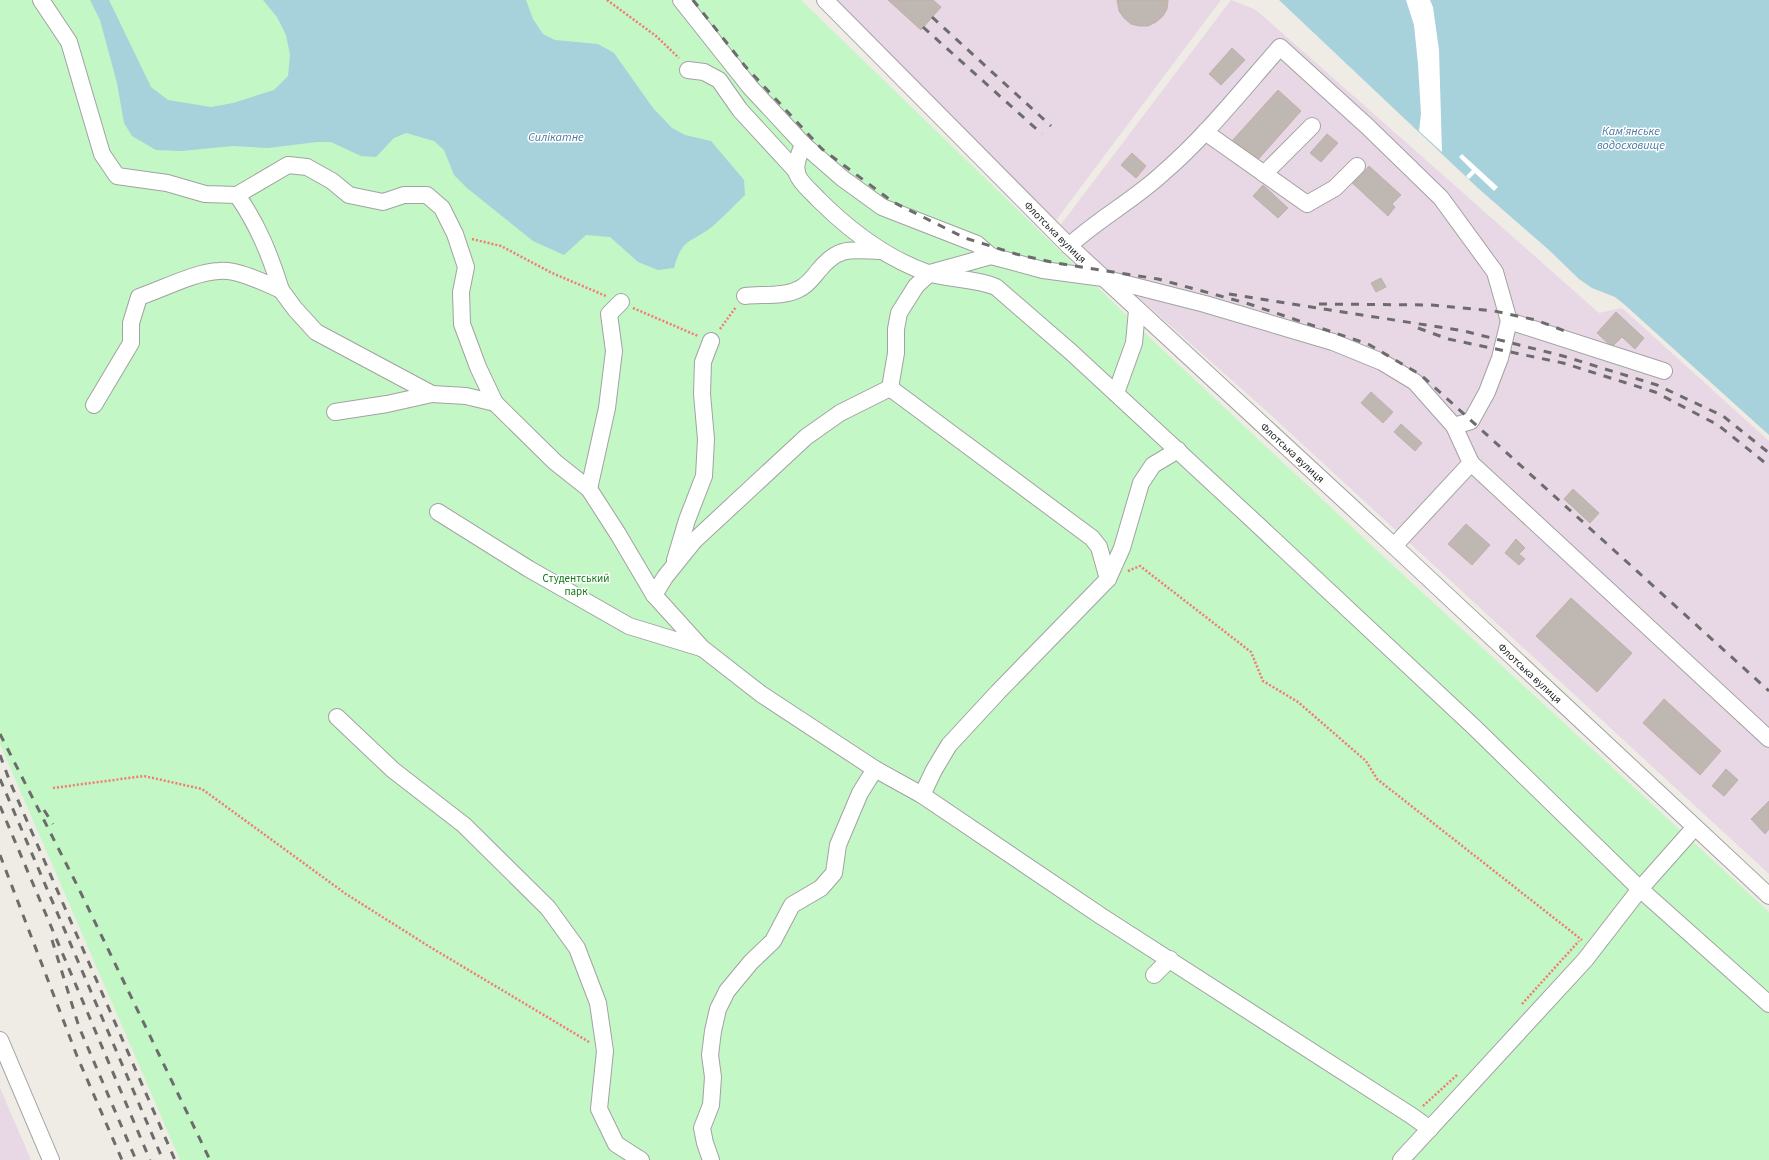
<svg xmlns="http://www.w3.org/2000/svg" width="1769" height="1160" font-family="'Source Sans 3',sans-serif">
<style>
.industrial{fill:#e8d7e5}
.park{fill:#c3f7c6}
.water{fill:#a7d1db}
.pier{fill:#fff}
.building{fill:#bfb7b1;stroke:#c0b1a8}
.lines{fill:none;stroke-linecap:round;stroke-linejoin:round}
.minor-casing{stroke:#a2a2a2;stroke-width:18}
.path{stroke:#f47971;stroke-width:2.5;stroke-dasharray:2 2;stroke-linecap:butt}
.minor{stroke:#fff;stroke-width:16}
.rail{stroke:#6c6c6c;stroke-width:3;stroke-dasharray:8 8;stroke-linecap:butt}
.labels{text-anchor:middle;stroke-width:3;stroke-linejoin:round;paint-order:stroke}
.street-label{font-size:11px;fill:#1e1e1e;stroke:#fff}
.park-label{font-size:11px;fill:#107815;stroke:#fff}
.water-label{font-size:12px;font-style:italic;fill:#4b7aa2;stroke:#fff}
</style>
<rect width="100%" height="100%" fill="#efebe5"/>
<path class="industrial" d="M831,0H1221L1054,223Z
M1231,0L1256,10L1599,313L1622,308L1769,441V874L1261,406L1059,227Z
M0,1088L31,1160H0Z"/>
<path class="park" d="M0,0H801L1150,338L1385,558L1769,912V1160H180L0,744Z"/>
<path class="water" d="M90,0H109L151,87L168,100L211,107L233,103L274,90L288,76L290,55L286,35L277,17L263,0H526L533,19L543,34L555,40L598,44L614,53L653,108L672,128L685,135L711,141L744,180L745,195C734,206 724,216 713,226C692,243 682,237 674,268L658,270L638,262L610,237L586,235L564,255L533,241L467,188L454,175L444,150L434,141L406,133L394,138L376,157L361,156L331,142H317L268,148L233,146L181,151L156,150L132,136L124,123L117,83L100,20Z
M1279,0H1769V435L1625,305L1615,297L1592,288L1579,279L1549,250L1479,189Z"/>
<path class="pier" d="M1406,0H1430L1433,7L1439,50L1442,152L1419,131L1421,114L1418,64L1414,25Z
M1462,154L1498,187L1494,191L1475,173L1469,179L1466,176L1472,170L1459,157Z"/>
<path class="building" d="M888,0H933L941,7L921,30Z
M1117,0H1168L1167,9L1163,16L1156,22L1148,26H1139L1131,24L1124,18L1119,11Z
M1232,48L1245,60L1221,85L1209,74Z
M1278,90L1301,111L1255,163L1231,142Z
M1327,134L1338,143L1321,162L1310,153Z
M1132,153L1146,166L1136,178L1121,165Z
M1369,166L1401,195L1392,204L1395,207L1388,216L1349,180L1358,171L1362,174Z
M1263,185L1288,208L1278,218L1253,196Z
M1381,278L1386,287L1376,292L1371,283Z
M1616,312L1644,338L1635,349L1622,337L1612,347L1597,333Z
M1371,392L1393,412L1383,423L1361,403Z
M1401,424L1422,443L1415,451L1394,432Z
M1573,489L1599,513L1590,523L1564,499Z
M1466,524L1490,545L1472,565L1448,544Z
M1516,539L1525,548L1519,554L1525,559L1519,565L1505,553Z
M1571,598L1632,653L1597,692L1536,636Z
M1664,699L1721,751L1700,775L1643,723Z
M1726,769L1738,780L1724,796L1712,786Z
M1769,801V829L1765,834L1751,819Z"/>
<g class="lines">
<defs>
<g id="minor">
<path d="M41,0L69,42L102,154L117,176L167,183L205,194L237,195C258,225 270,255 281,290C265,283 237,269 219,271C195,272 163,289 139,297L131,323V343L94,405"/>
<path d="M681,0L750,87L803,144C800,153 794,164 797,174C801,184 811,191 818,199C850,231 885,258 928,273C950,280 975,278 996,287L1071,352L1244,512L1474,727L1640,889L1769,1004"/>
<path id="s1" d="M825,0L1069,246L1394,546L1769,896"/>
<path d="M688,70L704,72L719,80L740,110L797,172"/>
<path d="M1205,132L1307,204L1335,188L1357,166"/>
<path d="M803,144L842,178L882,207L977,244L991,256"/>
<path d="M1264,174L1312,126"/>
<path d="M237,195L288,165L307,167L332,181L349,195L383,202L404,195H427L442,208L455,234L466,267L461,292L462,324L478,367L495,403L466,396L432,394"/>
<path d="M1069,246C1098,219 1134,200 1163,173C1206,136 1242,90 1280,47L1368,127L1441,198L1495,272L1509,321"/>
<path d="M281,290L295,309L316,332L432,394L387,404L335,412"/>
<path d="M745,296C761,294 785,297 799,289C808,285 813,277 819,270C839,246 851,250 879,251"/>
<path d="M890,388L1092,538L1099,547L1108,579"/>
<path d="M1116,393L1134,343L1137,310"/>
<path d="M495,403L555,462L589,489L618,534L654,595L702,648L761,694L875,769L922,795L1101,916L1412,1116L1430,1129"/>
<path d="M1454,426L1471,421L1487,392L1500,358L1509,321L1664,371"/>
<path d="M589,489L607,408L614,351L609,314L621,302"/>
<path d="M438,512L529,569L629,626L701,648"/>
<path d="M1394,546L1471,463L1769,739"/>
<path d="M675,560L687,520L704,476L706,439L702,394L703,362L711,341"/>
<path d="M654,595L665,577L694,541L806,437L840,413L890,388L896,353V329L899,313L916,286L930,273L991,256L1043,270L1103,278L1205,304L1333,342L1382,362L1415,382L1454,426L1471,463"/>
<path d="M337,717L393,770L464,825L548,908L577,948L598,1003L605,1051L599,1109L616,1144L641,1160"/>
<path d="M922,795L934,770L949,745L998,692L1108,579L1122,548L1141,483L1153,465L1178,450"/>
<path d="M1154,975L1170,959"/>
<path d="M0,1040L51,1160"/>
<path d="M711,1160L705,1143L702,1128L711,1105L713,1077L710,1055L713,1031L718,1009L727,991L751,962L773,941L792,905L821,888L834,873L838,845L860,793L875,769"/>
<path d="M1401,1160L1585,960L1640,889L1695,827"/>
</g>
</defs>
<use href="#minor" class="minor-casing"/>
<path class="path" d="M607,0L656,36L679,58
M472,239L501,246L552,273L606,296
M633,308L698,336
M720,329L736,307
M1128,571L1140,566L1251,652L1263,681L1298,702L1366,761L1377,779L1582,940
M53,788L144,776L202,789L346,894L430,947L589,1042
M1522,1004L1579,941
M1423,1106L1458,1074"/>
<use href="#minor" class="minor"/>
<path class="rail" d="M693,0L745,66L822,149L893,202L965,238L1016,254L1056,263L1158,279L1246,303L1368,344L1421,375L1769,691
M932,17L1051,126
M923,27L1042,134
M1229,294L1464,331L1563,356L1657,385L1723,416L1769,453
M1319,304L1432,305L1494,311L1536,320L1570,333
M1418,328L1448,339L1563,363L1655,392L1718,425L1769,466
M0,734L77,885L210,1160
M0,755L10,782L175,1160
M0,779L163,1160
M0,806L150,1160
M44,810L53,824
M0,855L77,1056L122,1160
M52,940L79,1027L136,1160"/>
</g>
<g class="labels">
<g class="street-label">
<text dy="4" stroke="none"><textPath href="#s1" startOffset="327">Флотська вулиця</textPath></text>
<text dy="4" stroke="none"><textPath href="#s1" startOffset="651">Флотська вулиця</textPath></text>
<text dy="4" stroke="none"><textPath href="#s1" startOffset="975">Флотська вулиця</textPath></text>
</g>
<g class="park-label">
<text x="576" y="582">Студентський<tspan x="576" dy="13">парк</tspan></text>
</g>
<g class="water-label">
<text x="1631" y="135">Кам'янське<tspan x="1631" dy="14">водосховище</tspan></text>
<text x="556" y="141">Силікатне</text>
</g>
</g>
</svg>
